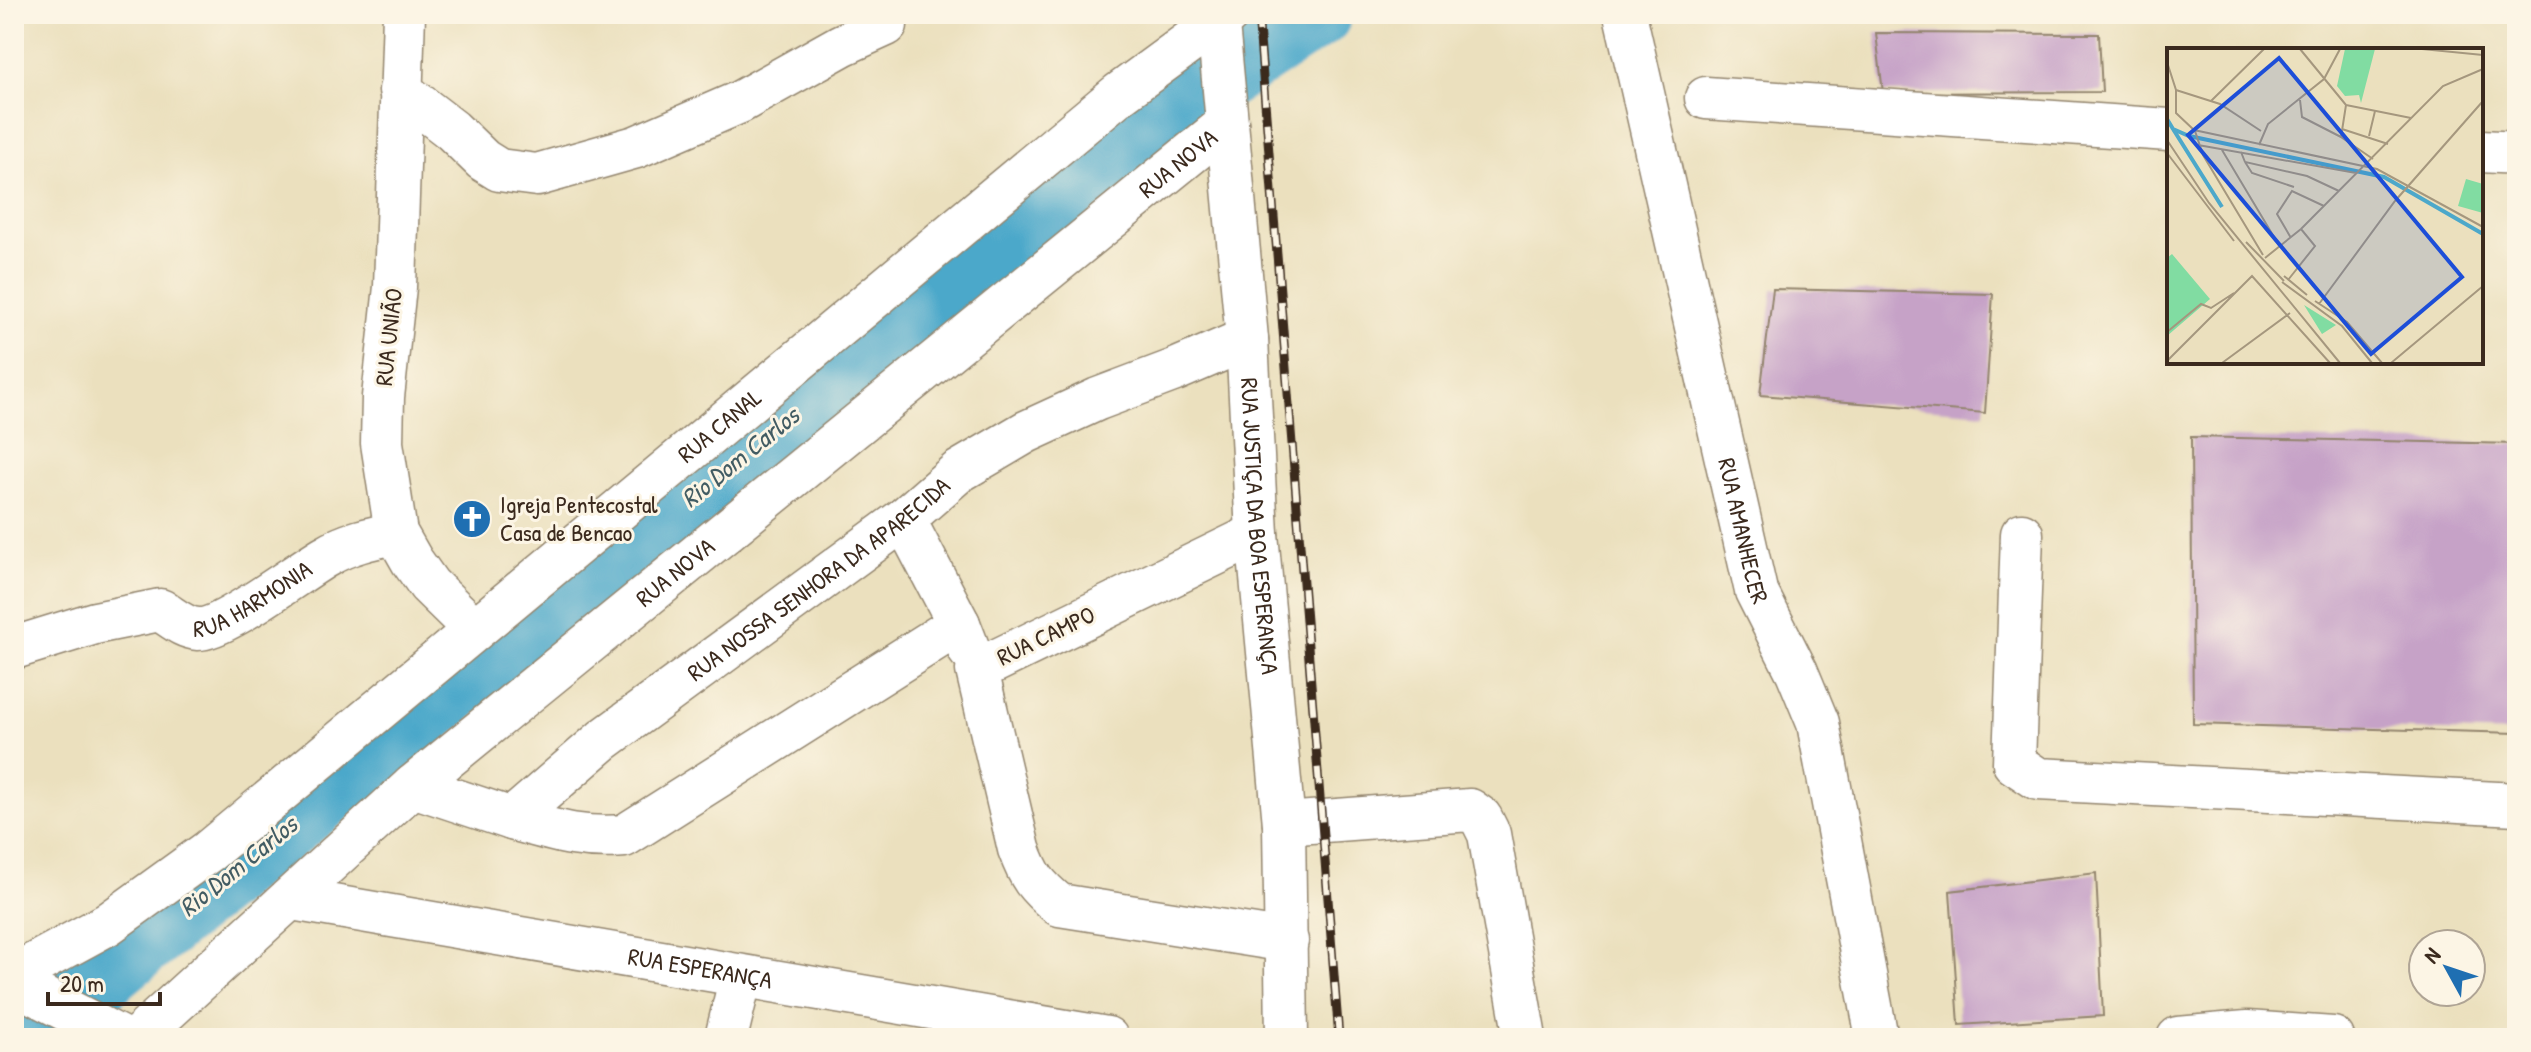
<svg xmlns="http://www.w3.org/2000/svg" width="2531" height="1052" font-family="'Patrick Hand',sans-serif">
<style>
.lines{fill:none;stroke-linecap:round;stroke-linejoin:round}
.river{stroke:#4ca8ca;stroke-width:68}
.building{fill:#c6a2c7}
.minor-casing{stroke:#93856e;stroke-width:45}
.minor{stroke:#fff;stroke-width:42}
.rail-casing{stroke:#3b2a1e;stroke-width:9}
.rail{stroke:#fcf5e5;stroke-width:6;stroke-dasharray:18;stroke-linecap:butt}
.labels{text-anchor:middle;stroke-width:6;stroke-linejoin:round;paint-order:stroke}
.street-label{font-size:24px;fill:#3b2a1e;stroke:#fcf5e5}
.poi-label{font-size:24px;fill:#3b2a1e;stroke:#fcf5e5;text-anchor:start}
.water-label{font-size:26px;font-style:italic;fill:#425c63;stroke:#fcf5e5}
.inset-river{fill:none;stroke:#4ca8ca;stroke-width:4}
.inset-road{fill:none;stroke:#a5977e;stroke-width:2}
.view{fill:#1d4ed8;fill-opacity:0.15;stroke:#1d4ed8;stroke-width:4}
.inset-edge{fill:none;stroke:#3b2a1e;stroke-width:4}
</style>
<rect width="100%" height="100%" fill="#fcf5e5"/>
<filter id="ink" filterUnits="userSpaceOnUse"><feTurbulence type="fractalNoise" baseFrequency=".0125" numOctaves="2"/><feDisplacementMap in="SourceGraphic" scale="16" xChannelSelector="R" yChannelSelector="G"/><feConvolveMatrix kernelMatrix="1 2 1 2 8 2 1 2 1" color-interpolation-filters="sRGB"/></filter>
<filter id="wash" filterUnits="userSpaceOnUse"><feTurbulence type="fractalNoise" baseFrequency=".006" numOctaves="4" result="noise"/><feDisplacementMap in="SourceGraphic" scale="32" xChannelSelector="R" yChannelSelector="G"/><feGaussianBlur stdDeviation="1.8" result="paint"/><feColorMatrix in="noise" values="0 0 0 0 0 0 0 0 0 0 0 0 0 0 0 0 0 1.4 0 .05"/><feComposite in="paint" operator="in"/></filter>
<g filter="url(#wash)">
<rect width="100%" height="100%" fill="#ebe0be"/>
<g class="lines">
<path class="river" d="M26,1038L1141,130L1318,14"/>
</g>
<g id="blocks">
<path class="building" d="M1876,33L2099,34L2102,92L1883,93Z
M1773,289L1993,294L1985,413L1760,395Z
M2191,437L2517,444V733L2193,724Z
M2096,873L2103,1016L1959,1025L1950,891Z"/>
</g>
</g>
<g filter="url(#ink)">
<use href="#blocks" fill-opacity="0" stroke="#93856e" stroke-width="2"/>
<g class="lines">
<defs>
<g id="minor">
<path d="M404,14L395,287L383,397L382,443L396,533L412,561L429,585L474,629"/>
<path id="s1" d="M1217,14L1247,339L1257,534L1284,824L1287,1038"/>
<path id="s2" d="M1625,14L1756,591L1797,672L1818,723L1877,1038"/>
<path d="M400,90L452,130L483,160L499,170L537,175L636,147L740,102L842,45L886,25"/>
<path d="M1706,98L2169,130"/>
<path d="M2481,151L2517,153"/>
<path d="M904,519L959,624L969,650"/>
<path d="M1257,534L977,670L1019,849C1029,877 1036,886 1059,905L1287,941"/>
<path d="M2022,534L2014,763L2038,779L2517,804"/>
<path id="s3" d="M14,648L95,623L160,610C172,617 183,628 198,629C223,630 301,570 326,556C347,543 371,538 396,533"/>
<path id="s4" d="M413,786L512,819L603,740L904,519L958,472L1026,432L1098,399L1175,370L1247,339"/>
<path d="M512,819C552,830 581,840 624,836L959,624"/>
<path d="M1284,824L1470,810L1481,818L1489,834L1525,1038"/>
<path id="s5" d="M292,899L1107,1038"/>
<path id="s6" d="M14,975L108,924L209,851L1119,94L1228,14"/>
<path d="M14,983L121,1038"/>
<path id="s7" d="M137,1038L413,786L1227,124"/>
<path d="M726,1038L741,976"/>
<path d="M2178,1038L2247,1032L2333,1038"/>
</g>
</defs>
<use href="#minor" class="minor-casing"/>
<use href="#minor" class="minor"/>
<defs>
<path id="rail" d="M1258,14L1339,1038"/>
</defs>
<use href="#rail" class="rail-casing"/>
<use href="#rail" class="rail"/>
</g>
</g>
<defs>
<symbol id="church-disc" viewBox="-11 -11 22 22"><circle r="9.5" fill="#1f6fb2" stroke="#fcf5e5"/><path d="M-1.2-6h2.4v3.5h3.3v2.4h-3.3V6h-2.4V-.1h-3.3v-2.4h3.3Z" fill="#fff"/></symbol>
</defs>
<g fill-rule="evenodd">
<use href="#church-disc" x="450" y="497" width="44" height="44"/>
</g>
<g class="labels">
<g class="street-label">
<text dy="8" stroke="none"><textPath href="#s7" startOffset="1360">RUA NOVA</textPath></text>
<text transform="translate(389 337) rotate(-84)" y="8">RUA UNIÃO</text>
<text dy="8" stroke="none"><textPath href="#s6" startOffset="896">RUA CANAL</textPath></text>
<text dy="8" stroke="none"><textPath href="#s1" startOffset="514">RUA JUSTIÇA DA BOA ESPERANÇA</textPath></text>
<text dy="8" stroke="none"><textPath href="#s2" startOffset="530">RUA AMANHECER</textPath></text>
<text dy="8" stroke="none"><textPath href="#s7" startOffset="712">RUA NOVA</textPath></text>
<text dy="8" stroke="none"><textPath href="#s4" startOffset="494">RUA NOSSA SENHORA DA APARECIDA</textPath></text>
<text dy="8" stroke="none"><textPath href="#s3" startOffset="256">RUA HARMONIA</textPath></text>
<text transform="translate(1046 636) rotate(-26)" y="8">RUA CAMPO</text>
<text dy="8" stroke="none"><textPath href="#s5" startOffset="414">RUA ESPERANÇA</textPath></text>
</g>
<g class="poi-label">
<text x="500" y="513">Igreja Pentecostal<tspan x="500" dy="28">Casa de Bencao</tspan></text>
</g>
<g class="water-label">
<text transform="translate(740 457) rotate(-39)" y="9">Rio Dom Carlos</text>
<text transform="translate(238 866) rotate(-39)" y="9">Rio Dom Carlos</text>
</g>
</g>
<g transform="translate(2167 48)">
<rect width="316" height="316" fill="#ebe0be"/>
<path d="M178,1H208L194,55L192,47L178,48L170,38ZM299,131L316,136V165L291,158ZM5,206L43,251L0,288V210ZM137,257L169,277L155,286Z" fill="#81dca2"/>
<path class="inset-river" d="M0,71L6,81L22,88L217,129L316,186M6,81L55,159"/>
<path class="inset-road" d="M133,1L179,57M255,1L316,7M0,14L9,42V65L27,82L210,121L316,179M9,42L53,56L94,83M133,52L135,69L174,89M44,53L97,1M179,57L174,89L206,111M179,57L244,70M175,81L221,96M28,83L36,107L96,207M202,88L208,63M0,92L42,155L173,315M31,97L189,125M92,97L101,76L157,31L173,1M55,102L113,199M74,104L78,114L140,128L172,143M0,105L67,193M78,114L85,125L127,139M124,190L110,166L125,143L157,158M79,194L117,233M98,210L134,181L276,38L316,21M117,228L140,247M121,232L148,198L134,181M115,234L175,278L205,315M148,253L180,274L215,315M152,256L228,153L316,53M0,284L34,256L44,260L67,245M0,313L85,228L163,315M55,315L123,265M224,315L316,238"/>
<path class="view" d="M112,10L295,229L204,306L21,87Z"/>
<rect width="316" height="316" class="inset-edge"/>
</g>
<rect width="2531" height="1052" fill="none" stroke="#fcf5e5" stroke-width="48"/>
<g transform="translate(2447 968) rotate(310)"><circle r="38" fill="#fcf5e5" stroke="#afa495" stroke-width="2"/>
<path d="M0-6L14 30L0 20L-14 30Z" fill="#1f6fb2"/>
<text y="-12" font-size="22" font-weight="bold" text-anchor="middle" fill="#3b2a1e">N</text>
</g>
<path d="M48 992v12h112v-12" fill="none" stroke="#3b2a1e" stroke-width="4"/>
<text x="60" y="992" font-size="24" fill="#3b2a1e" stroke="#fcf5e5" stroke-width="6" paint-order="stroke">20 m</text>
</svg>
